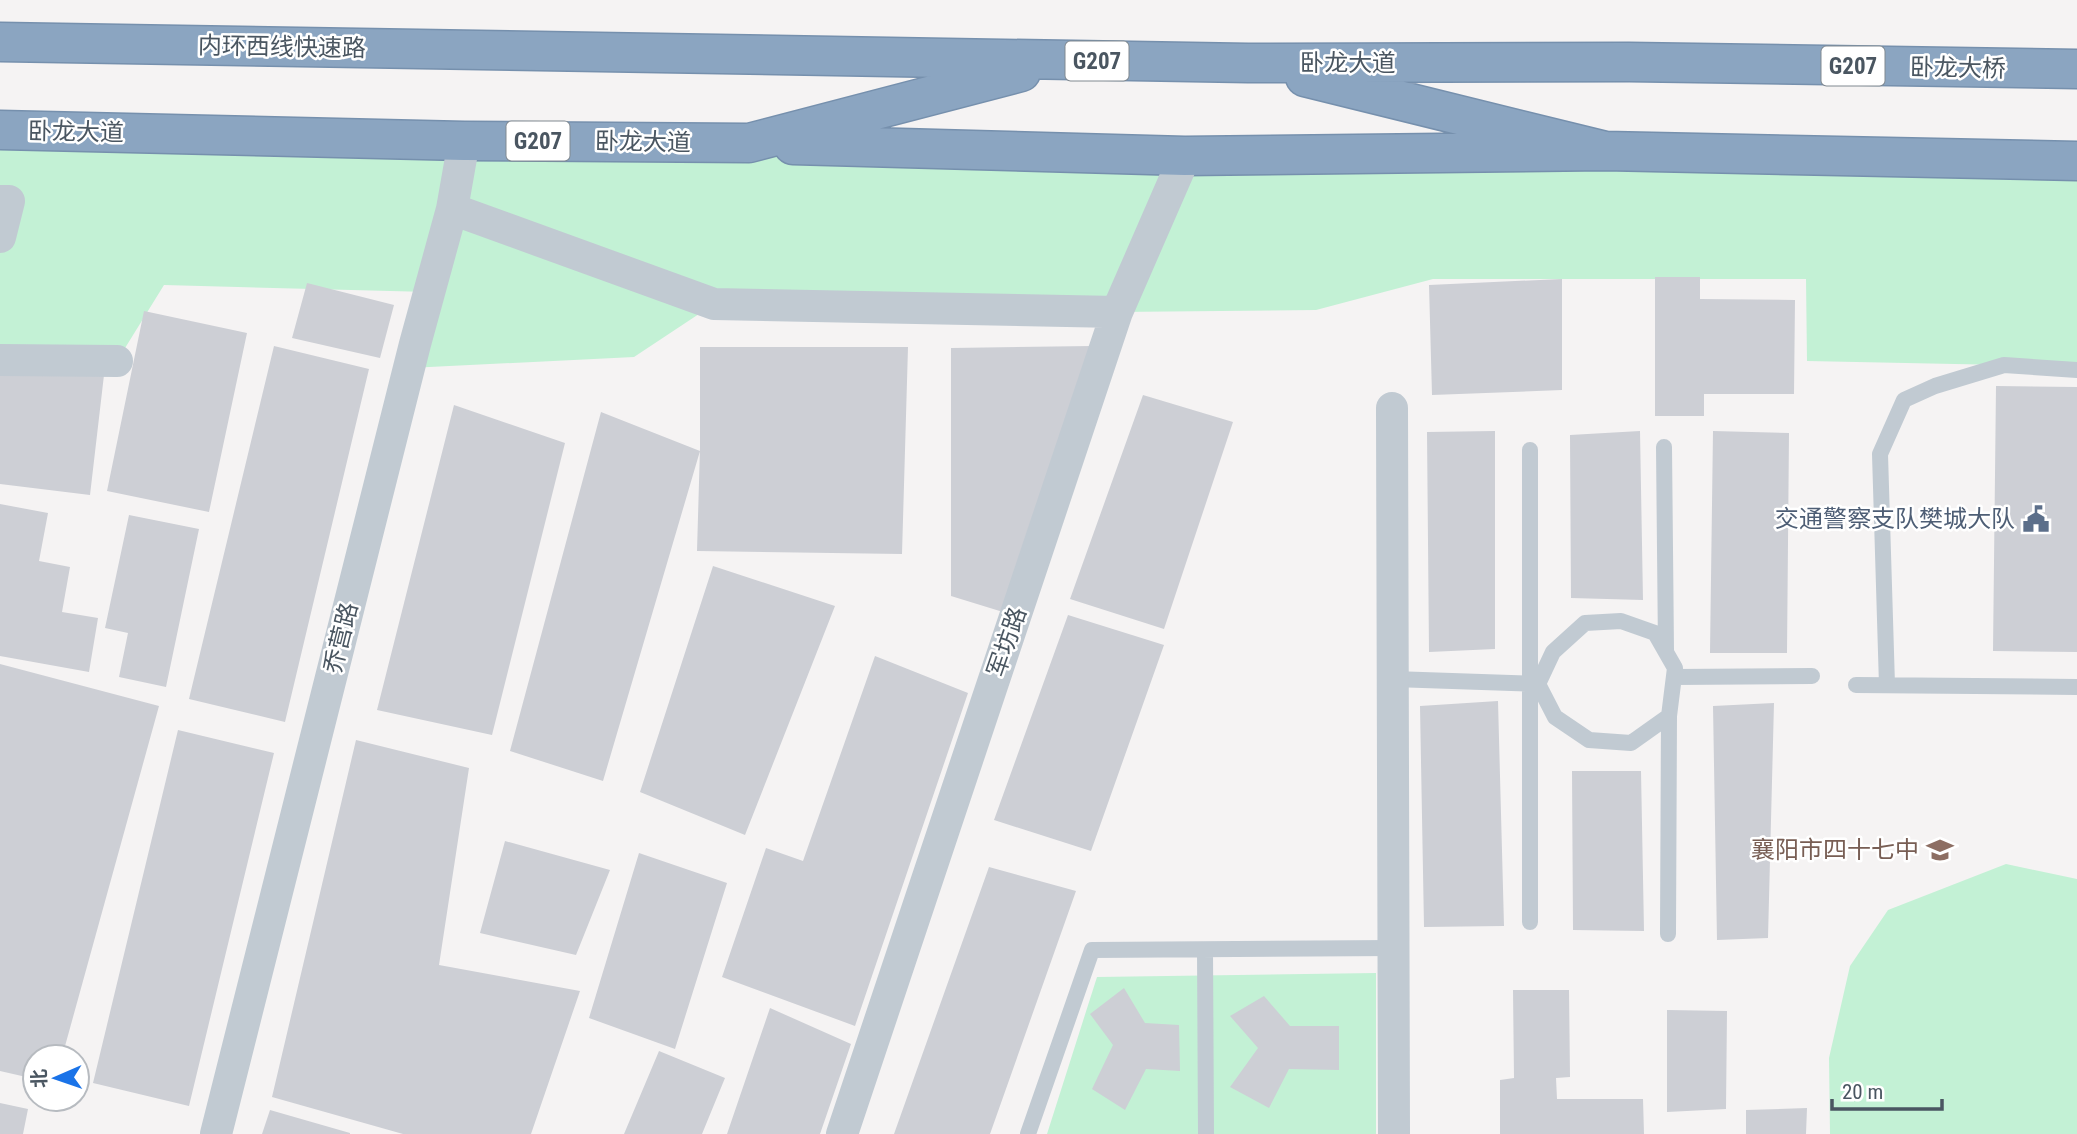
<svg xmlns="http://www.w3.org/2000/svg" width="2077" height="1134" font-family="'Roboto Condensed','Noto Sans SC',sans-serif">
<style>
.green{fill:#c3f1d5}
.building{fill:#cdcfd5}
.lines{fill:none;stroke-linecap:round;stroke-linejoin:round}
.highway-casing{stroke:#7690ad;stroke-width:41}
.lane{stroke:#c1cad2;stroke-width:16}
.street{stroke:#c1cad2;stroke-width:32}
.highway{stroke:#8ba5c1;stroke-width:38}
.labels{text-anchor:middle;stroke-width:5;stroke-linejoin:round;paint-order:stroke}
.shield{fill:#fff;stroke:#808990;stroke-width:2}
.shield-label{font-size:23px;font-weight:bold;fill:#4a5661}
.street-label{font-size:24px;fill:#4a5661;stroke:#fff}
.service-label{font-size:24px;fill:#4e5e75;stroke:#fff;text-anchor:end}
.education-label{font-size:24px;fill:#785e54;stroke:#fff;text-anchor:end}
</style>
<rect width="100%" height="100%" fill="#f5f3f3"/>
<path class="green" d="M0,130L2077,161V370L2004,365L1807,361L1806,279H1433L1316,310L1117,312L714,304L634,357L409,368L429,292L164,285L117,361L0,360Z
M2006,864L2077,879V1134H1830L1829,1058L1850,966L1888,910Z
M1376,973V1134H1047L1097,977Z"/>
<path class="building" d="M1655,277H1700V299L1795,300L1794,394H1704V416H1655Z
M1562,279V390L1432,395L1429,285Z
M307,283L394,305L380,358L292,338Z
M144,311L247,333L209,512L107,491Z
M274,346L369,369L285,722L189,699Z
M1092,346L1003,612L951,596V348Z
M700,347H908L902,554L697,551L700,448Z
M0,363L104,375L90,495L0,484Z
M1996,386L2077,387V652L1993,651Z
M1143,395L1233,422L1164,629L1070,599Z
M454,405L565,443L492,735L377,710Z
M601,412L700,451L603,781L510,751Z
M1495,431V649L1429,652L1427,432Z
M1640,431L1643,600L1571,598L1570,435Z
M1713,431L1789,433L1787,653H1710Z
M0,504L48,513L39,561L70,567L62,612L98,618L89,672L0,656Z
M129,515L199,529L166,687L119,677L128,633L105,628Z
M713,566L835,606L745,835L640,792Z
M1068,615L1164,645L1091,851L994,820Z
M875,656L968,693L855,1026L722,977L766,848L803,861Z
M0,664L159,706L62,1057H35V1079L0,1071Z
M1498,701L1504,926L1424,927L1420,706Z
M1774,703L1768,938L1717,940L1713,706Z
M178,730L274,753L189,1106L93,1083Z
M356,740L469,768L439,965L580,991L531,1134H403L272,1097Z
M1572,771H1641L1644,931L1573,930Z
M505,841L610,870L576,955L480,933Z
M639,853L727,883L675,1049L589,1018Z
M989,867L1076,891L990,1134H894Z
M1124,988L1145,1023L1179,1025L1180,1071L1146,1069L1125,1110L1092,1089L1113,1045L1090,1014Z
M1513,990H1569L1570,1077L1556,1078L1557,1099H1643L1644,1134H1500V1080L1514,1078Z
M1264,996L1290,1026H1339V1070L1289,1069L1269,1108L1230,1087L1258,1048L1230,1016Z
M770,1008L851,1044L820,1134H727Z
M1667,1010L1727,1011L1726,1109L1667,1112Z
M659,1051L725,1078L702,1134H624Z
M0,1103L28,1109L23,1134H0Z
M1807,1108L1806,1134H1746V1110Z
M270,1110L350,1133V1134H262Z"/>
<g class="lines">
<defs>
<path id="highway" d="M0,42L1248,63L1629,62L2077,69
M1305,77L1605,151L2077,161
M0,130L464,141L749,143L1021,72
M793,145L1185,156L1605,151"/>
</defs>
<use href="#highway" class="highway-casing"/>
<path class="lane" d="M1664,447L1666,650
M1674,677L1812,676
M1393,679L1538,684L1555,717L1589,740L1631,743L1669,716L1675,668L1655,633L1621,621L1585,623L1553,652L1538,684
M1856,685L2077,687
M1887,685L1880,454L1904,400L1935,386L2004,365L2077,370
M1530,922V450
M1668,934L1669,716
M1205,950L1206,1134
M1028,1134L1092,950L1394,948"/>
<path class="street" d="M0,201H9L0,237
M452,209L714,304L1117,312
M0,360L117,361
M1392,408L1394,1134
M216,1134L415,344L452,209L464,141
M842,1134L1117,312L1185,156"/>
<use href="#highway" class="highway"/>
</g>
<defs>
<symbol id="civic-bare" viewBox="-9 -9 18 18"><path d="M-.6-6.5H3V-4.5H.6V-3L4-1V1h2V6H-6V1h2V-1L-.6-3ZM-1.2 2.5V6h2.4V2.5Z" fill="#5c6f8a" stroke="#fff" stroke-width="2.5" paint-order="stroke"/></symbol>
<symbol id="school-bare" viewBox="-9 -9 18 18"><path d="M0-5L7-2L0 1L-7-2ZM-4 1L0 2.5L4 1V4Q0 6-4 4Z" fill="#8d6e63" stroke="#fff" stroke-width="2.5" paint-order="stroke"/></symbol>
</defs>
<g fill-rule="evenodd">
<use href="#civic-bare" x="2017" y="500" width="38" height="38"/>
<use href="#school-bare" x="1921" y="831" width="38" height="38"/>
</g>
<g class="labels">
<g class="shield">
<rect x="1065.5" y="41.5" width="63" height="39" rx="5"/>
<rect x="1821.5" y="46.5" width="63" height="39" rx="5"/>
<rect x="506.5" y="121.5" width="63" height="39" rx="5"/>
</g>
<g class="shield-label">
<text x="1097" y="69">G207</text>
<text x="1853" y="74">G207</text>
<text x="538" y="149">G207</text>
</g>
<g class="street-label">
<text transform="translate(282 47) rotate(1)" y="8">内环西线快速路</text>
<text x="1348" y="71">卧龙大道</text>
<text transform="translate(1958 68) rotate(1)" y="8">卧龙大桥</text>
<text transform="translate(76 132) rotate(1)" y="8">卧龙大道</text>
<text transform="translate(643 142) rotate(1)" y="8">卧龙大道</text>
<text transform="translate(341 638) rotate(-76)" y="8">乔营路</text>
<text transform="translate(1007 642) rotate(-71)" y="8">军坊路</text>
</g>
<g class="service-label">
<text x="2015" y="527">交通警察支队樊城大队</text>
</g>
<g class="education-label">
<text x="1919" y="858">襄阳市四十七中</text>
</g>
</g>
<g transform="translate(56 1078) rotate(268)"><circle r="33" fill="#ffffff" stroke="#b7bbc0" stroke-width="2"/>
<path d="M0-5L12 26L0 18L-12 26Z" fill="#1a73e8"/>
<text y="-10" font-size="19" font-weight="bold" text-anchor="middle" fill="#4a5661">北</text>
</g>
<path d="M1832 1099v10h110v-10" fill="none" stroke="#4a5661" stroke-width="3.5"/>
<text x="1842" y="1099" font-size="21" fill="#4a5661" stroke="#ffffff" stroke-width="5" paint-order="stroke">20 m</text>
</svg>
